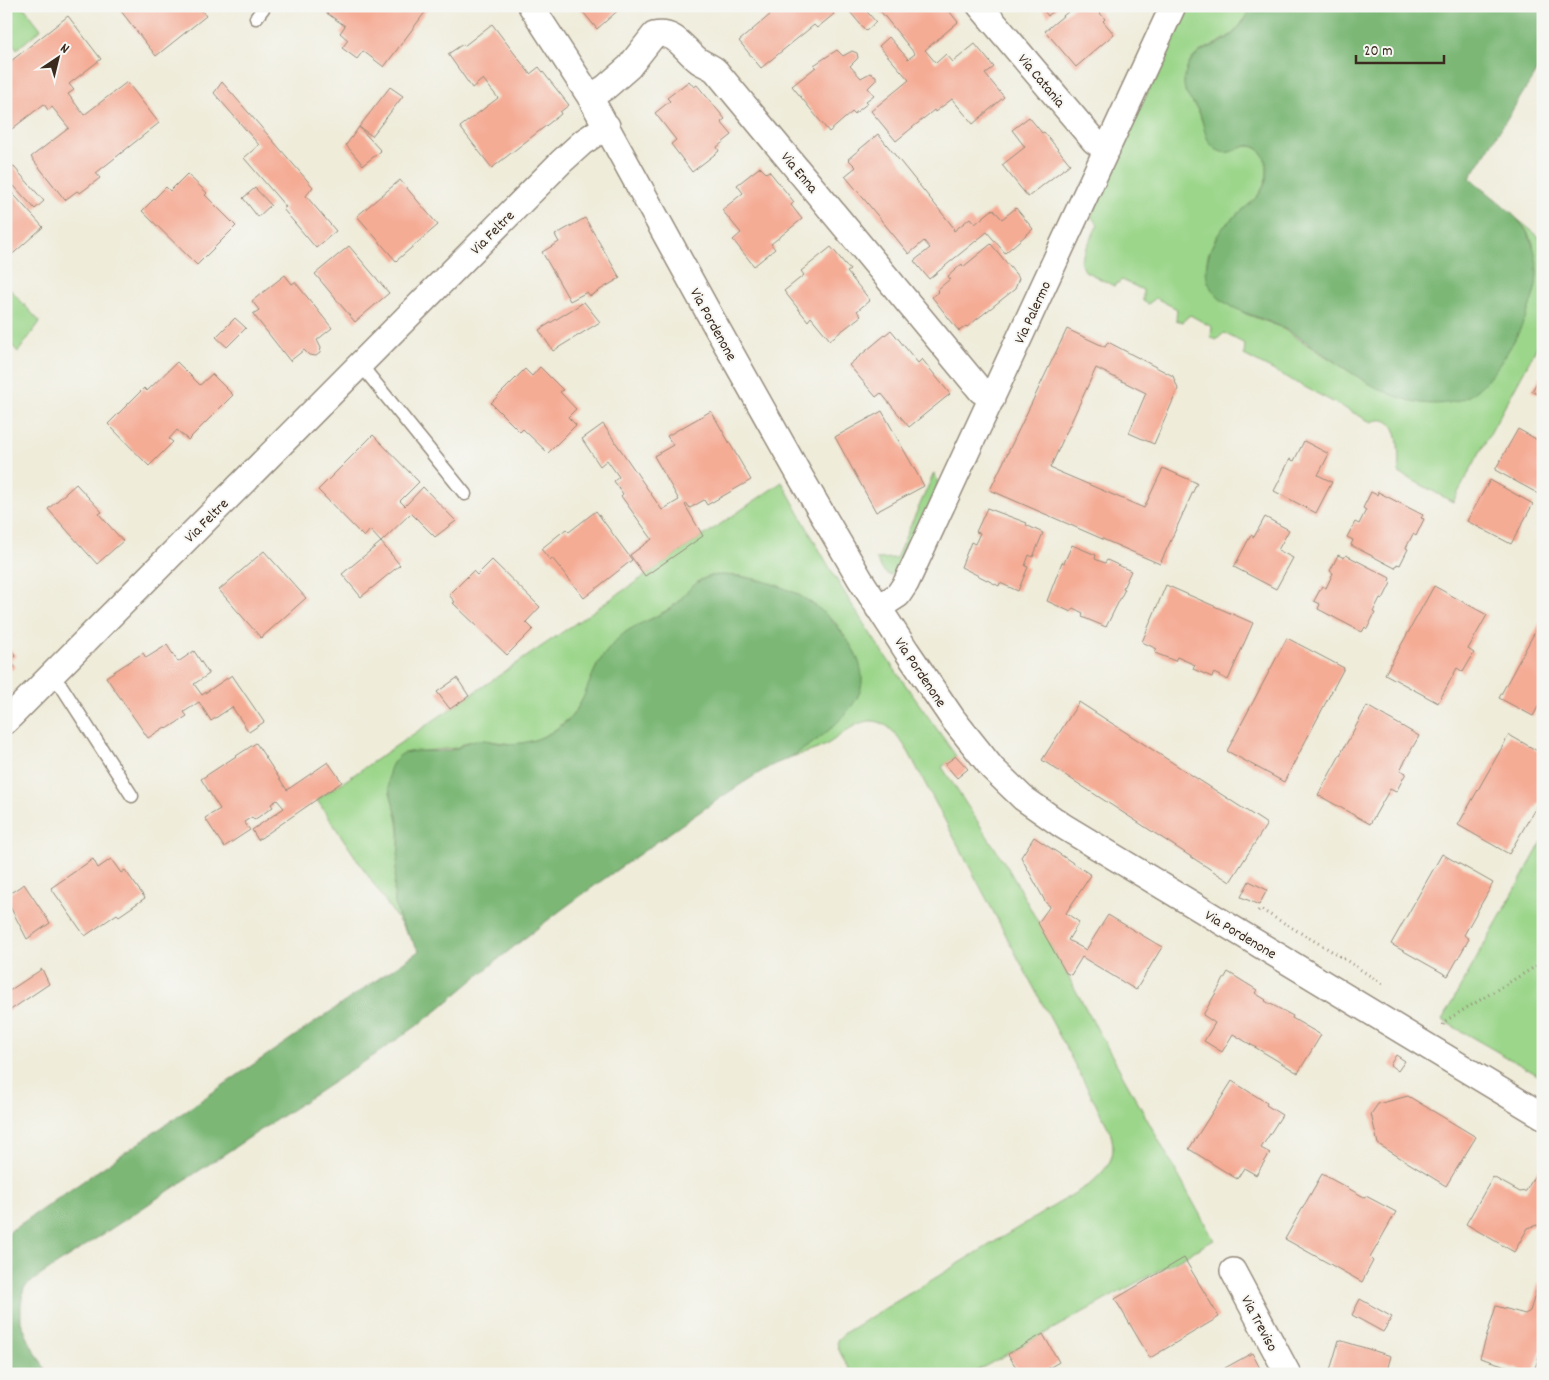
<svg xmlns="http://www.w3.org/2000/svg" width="1549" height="1380" font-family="Dekko,sans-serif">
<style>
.green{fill:#9bd68a;stroke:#6b8054}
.forest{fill:#7cb776;stroke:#5c704a}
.building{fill:#f5ac95}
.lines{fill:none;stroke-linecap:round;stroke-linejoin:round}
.lane-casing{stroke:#958b7c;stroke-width:15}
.street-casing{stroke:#958b7c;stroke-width:28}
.path{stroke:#958b7c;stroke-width:3;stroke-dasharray:1 4;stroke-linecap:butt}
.lane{stroke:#fff;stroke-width:12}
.street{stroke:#fff;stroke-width:25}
.labels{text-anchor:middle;stroke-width:4;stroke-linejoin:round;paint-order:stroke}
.street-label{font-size:15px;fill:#3b2a1e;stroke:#f6f6f2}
</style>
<rect width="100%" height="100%" fill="#f6f6f2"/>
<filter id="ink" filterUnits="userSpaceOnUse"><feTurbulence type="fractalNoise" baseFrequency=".02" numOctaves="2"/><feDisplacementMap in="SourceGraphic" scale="10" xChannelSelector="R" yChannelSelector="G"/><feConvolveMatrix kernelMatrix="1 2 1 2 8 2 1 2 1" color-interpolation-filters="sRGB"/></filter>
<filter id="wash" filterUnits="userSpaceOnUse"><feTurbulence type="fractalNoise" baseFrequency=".0096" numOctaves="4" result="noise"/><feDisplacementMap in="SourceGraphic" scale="20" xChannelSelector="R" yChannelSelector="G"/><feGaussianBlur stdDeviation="1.12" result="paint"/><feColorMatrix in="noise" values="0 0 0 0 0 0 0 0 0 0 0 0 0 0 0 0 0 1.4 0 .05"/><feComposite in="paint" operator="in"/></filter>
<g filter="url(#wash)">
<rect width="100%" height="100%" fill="#efecda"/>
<path class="green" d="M6,6H23L41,29L17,49L6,35Z
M1187,6H1251C1236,38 1228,37 1199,52L1185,92L1199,112L1202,121L1235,151C1241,147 1249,144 1256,148C1262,151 1265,157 1267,163C1270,184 1257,199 1241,212C1237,216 1231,219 1227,224C1219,233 1208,249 1207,261C1206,269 1216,289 1219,298L1246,314L1278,326L1355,375L1396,396L1497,367L1516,336L1531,301L1533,243L1526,230L1516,218L1543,240V336L1453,502L1399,473C1398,455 1403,409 1371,422L1244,355L1245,344L1224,333L1216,340L1211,337L1212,327L1190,315L1182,322L1176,320L1177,309L1156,298L1148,304L1143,301V290L1122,280L1114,286L1085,271L1080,261L1098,224L1091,217Z
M6,285L40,322L18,352L6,339Z
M934,473L938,482V487L898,573L889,575L883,571L876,559L896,558Z
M782,482C805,524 827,565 852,605C884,657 921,706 956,756L942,767L1008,868L1214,1240L971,1374H853C847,1363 837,1352 837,1340L846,1332L1090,1184C1109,1167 1119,1156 1109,1129L909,753C896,732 881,711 854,726C843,732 835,740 824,746C814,751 802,754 791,757L829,730L845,714L856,654L835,622L796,593L760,580L740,576H711L700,580L671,608L627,632L613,644L597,665L584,697L578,707L571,717L552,732L538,739L525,743L512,744L489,741L467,742L456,748L415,752L390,792C395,808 400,824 399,842C398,878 386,896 406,932L317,800Z
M1543,840V1078L1442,1020Z"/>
<path class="forest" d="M1251,6H1543V61L1470,178C1491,197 1522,215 1532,243C1537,256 1538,271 1536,285C1530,318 1497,380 1467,397C1454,404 1435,405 1421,403C1367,394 1326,350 1279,326C1255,314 1214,309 1207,278C1203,260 1215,235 1228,222C1244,207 1267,196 1267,171C1267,158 1260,144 1246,146C1236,148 1229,156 1219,151C1203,143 1205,123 1198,110C1194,103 1187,98 1185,90C1183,84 1184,77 1186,71C1194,47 1212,50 1229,37C1239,30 1246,17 1251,6Z
M723,575C778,578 825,600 853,649C862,665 866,682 857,698C843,722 815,743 791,757C784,761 776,763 769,767C735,787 701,811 668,834C620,868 571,901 525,938C494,962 465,987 435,1012C418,1026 400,1037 382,1050L38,1277L24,1288L21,1304V1322L31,1345L48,1374H6V1234L419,951C410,937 400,924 396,908C389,880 403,853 399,825C396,805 381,782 393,763C396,758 400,755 404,753C421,748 441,755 457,748C464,745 470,740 478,740C486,739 493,742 500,743C521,746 541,740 558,728C587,709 585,681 603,656C610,647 618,637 627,631C641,622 657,618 671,608C682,600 689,586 701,580C708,576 715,575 723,575Z"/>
<g id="blocks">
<path class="building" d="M117,6H198L206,16L156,56Z
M323,6H427L429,7L384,67L363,51L357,59L342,48L348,40L340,33L345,26L321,9Z
M578,6H623L597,29Z
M778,6H828L834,14L817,28L814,25L761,68L739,41L771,14L770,13Z
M845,6H862L876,22L866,31Z
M878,6H945L958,22L925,50L936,63L946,54L953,62L975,44L994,67L985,74L1004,97L973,124L952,99L935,112L934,110L896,141L871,111L909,80L879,46L889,37L908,59L915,54L877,7Z
M1040,6H1059L1048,16Z
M1075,6H1094L1105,19L1103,21L1114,34L1076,67L1045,31Z
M68,16L101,59L69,84L74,90L68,94L84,115L127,82L159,123L96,173L100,178L80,193L77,191L65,200L31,157L69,128L52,107L48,110L44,104L8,132L6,131V65Z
M492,24L530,74L539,67L569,105L560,112L561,114L492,168L460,127L498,98L483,79L472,88L448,54L463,44L464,46Z
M837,50L843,56L852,51L857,53L858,58L850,66L861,78L870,73L876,76V80L868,88L874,95L866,101L868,103L854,114L852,112L829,132L792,86L816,67L814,65Z
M689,81L694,87L697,85L725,119L721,122L732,135L717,147L719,151L692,172L671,144L676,140L655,113L670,101L667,98Z
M222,82L313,187L306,196L336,231L316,248L283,209L286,207L244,158L259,145L214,93Z
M390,87L403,96L372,136L359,127Z
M1029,117L1042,133L1044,132L1070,164L1028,197L1002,165L1025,147L1012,130Z
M359,127L381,151L363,165L346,145Z
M878,134L954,228L953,229L954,231L970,218L975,224L993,209L1002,219L1016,208L1033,229L1005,253L987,232L929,279L914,261L930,248L924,241L909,254L845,176L856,167L848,159Z
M6,158L44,201L35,209L14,186L12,188L6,181Z
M760,167L766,173L769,171L794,202L791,205L802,219L771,244L775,249L754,266L733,240L741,233L722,210L743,193L737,185Z
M187,174L207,193L205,195L236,226L197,265L142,211L166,187L170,191Z
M400,180L438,225L396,261L357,216Z
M6,186L43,227L6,260Z
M255,188L271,205L258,217L243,198Z
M585,218L620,278L590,296L587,292L570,301L542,252L559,242L555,235Z
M991,244L1019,278L1015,289L967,327L966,326L959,331L932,297L939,292L937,290L950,279L948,276L962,264L963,267Z
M349,246L389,293L355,322L315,274Z
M831,247L850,270L847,272L870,300L857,311L861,316L830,340L811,317L808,321L784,291L804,275L801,271Z
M285,275L292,284L295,282L332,328L317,340L321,348L320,353L316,356L309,355L304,350L290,361L253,314L259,310L252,301Z
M584,302L600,322L553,351L539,330Z
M235,318L246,328L227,347L216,337Z
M1067,329L1105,347L1108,342L1173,376L1178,389L1154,444L1129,433L1146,393L1096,368L1050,468L1144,508L1163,468L1197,483L1160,564L990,490Z
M891,330L918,363L922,359L950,394L909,427L881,393L876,397L849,365Z
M177,362L200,385L212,374L233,395L188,440L177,430L169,439L173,442L149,466L108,424L144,388L147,391Z
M540,367L563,390L560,392L576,409L568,417L576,425L548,453L523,429L520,432L491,403L525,369L532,376Z
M1543,372V397L1532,391Z
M711,411L751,480L707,505L704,500L690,508L687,504L685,505L703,536L645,576L630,555L652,539L621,496L623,494L614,481L619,477L607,460L600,466L582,439L603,424L662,510L679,500L654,456L673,445L667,436Z
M882,411L924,486L876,512L835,437Z
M1518,429L1543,443V487L1539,494L1495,470Z
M373,435L419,482L400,501L405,506L423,487L456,521L435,537L411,513L381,542L400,565L361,597L342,574L381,542L370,530L364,537L318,490Z
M1304,441L1329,454L1318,475L1332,482L1316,513L1274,491L1290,459L1294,461Z
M1490,480L1533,504L1511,544L1467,521Z
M76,484L102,512L99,514L123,541L97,564L48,509Z
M1371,492L1377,495L1378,492L1423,515L1421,518L1424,519L1416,536L1413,534L1406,548L1408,549L1400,565L1397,564L1395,568L1351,545L1353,540L1347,537L1355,522L1359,524L1366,510L1363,508Z
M987,508L1027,523L1026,525L1043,533L1033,557L1029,555L1025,566L1028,567L1018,591L1000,583L999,586L961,567L971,542L975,544L980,533L976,532Z
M596,511L632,560L584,598L552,558L550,560L541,549L566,529L569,532Z
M1265,517L1289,530L1278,550L1293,558L1276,589L1234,567L1251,535L1254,537Z
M1072,545L1096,555L1095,559L1105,563L1107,560L1131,571L1123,588L1125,589L1106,627L1082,617L1083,613L1073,608L1071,612L1047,601L1062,562L1064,563Z
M264,551L306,598L261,638L219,590Z
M1338,555L1344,558L1346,555L1390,578L1389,581L1391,583L1383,599L1380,598L1373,612L1375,613L1367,629L1365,627L1362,632L1318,609L1320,604L1314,601L1322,586L1326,588L1333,573L1330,571Z
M492,560L540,607L526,622L533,629L507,655L453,603L455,602L449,595L473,571L477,575Z
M1166,585L1253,623L1228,680L1214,673L1212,677L1193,669L1195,665L1177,657L1175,661L1155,653L1157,649L1142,642Z
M1434,586L1487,615L1468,649L1474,653L1463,672L1457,668L1438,703L1385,674Z
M1543,617V698L1533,716L1499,698Z
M1287,638L1344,668L1284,782L1227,751Z
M6,644L16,656L10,660L15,667L6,674Z
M167,645L178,662L194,651L209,674L194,684L202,695L232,675L264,722L249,732L232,707L211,721L199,702L184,712L187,716L167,729L165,727L148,738L106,677L143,653L146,658Z
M457,678L469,696L450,709L437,692Z
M1079,702L1267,824L1230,882L1042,760Z
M1367,706L1419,736L1400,770L1406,773L1396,792L1390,789L1370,824L1318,795Z
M1509,735L1543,754V804L1539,802L1509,854L1458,825Z
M256,743L287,790L328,762L342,782L258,840L252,830L284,808L277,800L271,804L273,807L254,820L252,817L244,822L250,830L224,847L205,818L220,809L201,779Z
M956,756L968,769L957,778L945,764Z
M1034,837L1091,875L1066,913L1079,922L1068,940L1086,950L1108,915L1162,947L1136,990L1082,957L1071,975L1066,973L1038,923L1050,906L1046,903L1021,857Z
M1442,854L1493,883L1464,935L1469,939L1448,976L1391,944Z
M93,859L98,868L111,859L121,873L125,870L145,898L119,916L117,914L85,936L51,888Z
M1249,881L1267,890L1259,905L1241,897Z
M24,884L50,923L27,939L6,899V896Z
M42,969L49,984L6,1013V993Z
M1228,972L1257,990L1255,993L1266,1000L1265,1001L1293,1016L1292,1018L1321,1035L1298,1073L1233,1034L1222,1052L1204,1041L1215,1023L1203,1015Z
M1396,1055L1405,1061L1398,1071L1390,1065Z
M1232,1081L1267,1103L1266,1105L1282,1115L1261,1148L1270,1153L1256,1175L1244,1168L1237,1179L1189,1149Z
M1408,1096L1476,1137L1446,1186L1378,1144L1371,1114L1378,1104Z
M1541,1164L1543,1166V1229L1537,1225L1528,1228L1514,1252L1466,1224L1493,1177L1520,1192L1526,1191Z
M1322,1174L1364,1197L1366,1196L1396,1212L1370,1258L1373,1261L1362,1282L1285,1239Z
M1184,1258L1219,1317L1150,1358L1115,1299Z
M1539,1282L1543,1283V1345L1533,1374L1480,1358L1496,1306L1525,1314L1530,1311Z
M1360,1299L1392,1317L1383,1332L1352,1315Z
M1043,1334L1059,1362L1039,1374H1020L1008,1354Z
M1339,1340L1391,1356L1386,1374H1329Z
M1252,1353L1263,1374H1227L1225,1368Z"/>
</g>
</g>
<g filter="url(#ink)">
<use href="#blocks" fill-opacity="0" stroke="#958b7c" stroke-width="1"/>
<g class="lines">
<defs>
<path id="lane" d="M256,18L265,6
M360,364L465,494
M51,676L62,687L132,796"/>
<path id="street" d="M531,6L590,97L713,321L800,476L860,579L906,650L953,719L992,768L1023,798L1063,826L1543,1116
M980,6L1094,141L1107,150
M590,97L606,87L629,67L654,35C676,30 684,50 699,61C705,65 711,66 716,71L981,391L992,399
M878,608L898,595L906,583L1173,6
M6,721L561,162L583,142L607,126
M1233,1271L1288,1374"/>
</defs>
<use href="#lane" class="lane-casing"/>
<use href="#street" class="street-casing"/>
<path class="path" d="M1258,911L1260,909L1335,953L1384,985
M1443,1025L1445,1021L1543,962"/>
<use href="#lane" class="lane"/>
<use href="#street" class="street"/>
</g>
</g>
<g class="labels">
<g class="street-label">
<text transform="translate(1042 80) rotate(50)" y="5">Via Catania</text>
<text transform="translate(800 172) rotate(50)" y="5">Via Enna</text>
<text transform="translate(492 232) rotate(-45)" y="5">Via Feltre</text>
<text transform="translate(1032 312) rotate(-65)" y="5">Via Palermo</text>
<text transform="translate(714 324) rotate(61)" y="5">Via Pordenone</text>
<text transform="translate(206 520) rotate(-45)" y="5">Via Feltre</text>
<text transform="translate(921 672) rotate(56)" y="5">Via Pordenone</text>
<text transform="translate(1241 934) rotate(31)" y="5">Via Pordenone</text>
<text transform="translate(1260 1323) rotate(62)" y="5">Via Treviso</text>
</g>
</g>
<rect width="1549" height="1380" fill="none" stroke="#f6f6f2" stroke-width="25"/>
<g transform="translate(58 58) rotate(35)" stroke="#f6f6f2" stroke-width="4" paint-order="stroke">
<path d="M0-4L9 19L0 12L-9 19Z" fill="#3b2a1e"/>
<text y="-8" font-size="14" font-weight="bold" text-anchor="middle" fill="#3b2a1e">N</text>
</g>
<path d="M1356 55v8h88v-8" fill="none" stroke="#3b2a1e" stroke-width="2.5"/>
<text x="1364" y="55" font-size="15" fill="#3b2a1e" stroke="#f6f6f2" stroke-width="4" paint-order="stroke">20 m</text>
</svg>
